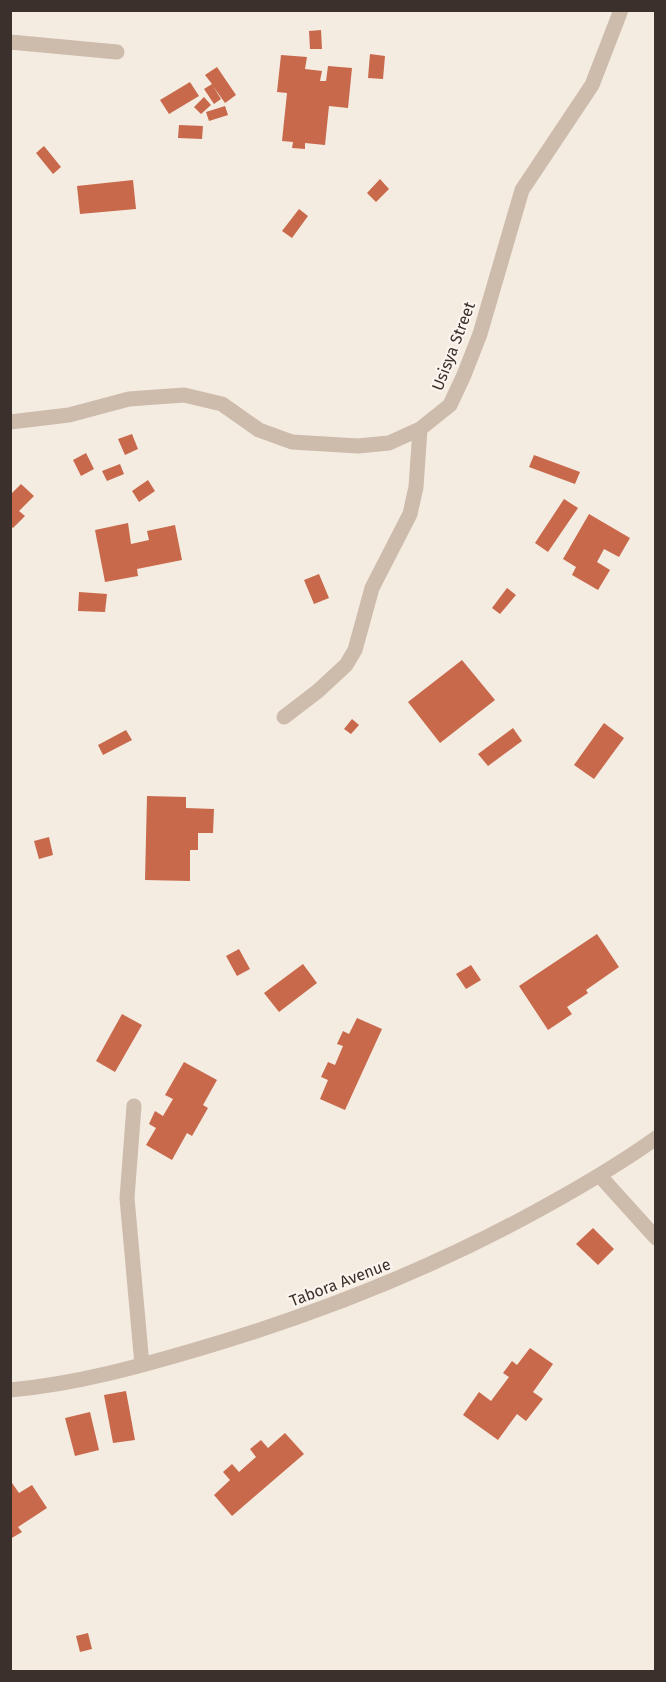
<svg xmlns="http://www.w3.org/2000/svg" width="666" height="1682" font-family="'Fira Sans',sans-serif">
<style>
.building{fill:#c8694b}
.lines{fill:none;stroke-linecap:round;stroke-linejoin:round}
.street{stroke:#cdbbac;stroke-width:15}
.labels{text-anchor:middle;stroke-width:4.5;stroke-linejoin:round;paint-order:stroke}
.street-label{font-size:16px;fill:#3b302b;stroke:#fbf5ee}
</style>
<rect width="100%" height="100%" fill="#f4ebe1"/>
<path class="building" d="M321,30L322,49H310L309,31Z
M370,54L385,56L383,79L368,78Z
M281,55L307,57L305,69L322,71L320,81H326L328,66L352,68L348,108L329,106L325,145L305,143V149L292,148L293,142L282,141L287,93L277,92Z
M217,67L236,95L225,103L213,86L221,99L214,104L204,89L212,84L205,75Z
M190,82L199,96L169,114L160,100Z
M204,97L211,105L201,114L194,107Z
M225,106L228,115L209,121L206,112Z
M179,125L203,126L202,139L178,138Z
M44,146L61,167L53,174L36,153Z
M380,179L389,189L376,202L367,193Z
M133,180L136,209L80,214L77,186Z
M299,209L308,216L292,238L282,231Z
M132,434L138,449L125,455L118,439Z
M86,453L94,469L81,476L73,460Z
M534,455L580,472L575,484L529,467Z
M120,464L124,474L107,481L102,471Z
M148,480L155,491L139,502L132,491Z
M21,484L34,496L19,511L25,516L13,528L10,525V495Z
M564,499L578,508L548,552L535,543Z
M589,514L630,538L619,557L604,549L597,562L610,570L598,590L572,575L576,567L563,559Z
M128,523L131,544L149,540L147,531L175,525L182,560L137,569L138,576L105,582L95,530Z
M319,574L329,598L314,604L304,580Z
M507,588L516,595L500,614L492,608Z
M79,592L107,594L105,612L78,611Z
M462,660L495,700L440,743L408,702Z
M352,719L359,725L351,734L344,729Z
M604,723L624,738L594,779L574,765Z
M513,728L522,741L488,766L478,754Z
M126,730L132,740L103,755L98,745Z
M147,796L186,797V808L214,809L213,833H198V850H190V881L145,880Z
M49,837L53,855L39,859L34,841Z
M597,934L619,967L586,990L588,993L567,1007L572,1014L548,1030L519,986Z
M239,949L250,969L237,976L226,956Z
M303,964L317,983L279,1012L264,993Z
M471,965L481,980L466,989L456,974Z
M122,1014L142,1025L115,1072L96,1061Z
M357,1018L382,1029L345,1110L320,1099L328,1080L321,1077L328,1062L335,1065L343,1046L337,1044L343,1031L349,1034Z
M184,1062L217,1080L203,1105L208,1108L192,1136L187,1133L172,1160L146,1145L156,1128L149,1124L155,1111L163,1116L173,1099L165,1095Z
M593,1228L614,1249L598,1265L576,1244Z
M530,1348L553,1364L533,1392L543,1399L526,1421L517,1414L498,1440L463,1415L479,1392L491,1401L509,1377L503,1373L512,1361L517,1365Z
M126,1391L135,1440L113,1443L104,1395Z
M90,1412L99,1450L75,1456L65,1418Z
M285,1433L304,1454L232,1516L214,1495L230,1480L223,1472L232,1464L239,1472L256,1457L250,1449L261,1440L268,1448Z
M10,1480L19,1493L32,1485L47,1508L18,1527L22,1532L10,1539Z
M88,1633L92,1649L80,1652L76,1636Z"/>
<g class="lines">
<path class="street" d="M10,42L117,52
M10,422L69,415L129,399L184,395L222,404L259,430L292,442L358,446L389,443L420,429L450,405L464,375L480,334L522,190L592,85L621,10
M284,717L318,691L346,665L355,650L372,588L410,514L416,487L420,429
M134,1106L127,1198L142,1365
M600,1176L656,1238
M10,1390C77,1384 141,1366 205,1347C323,1312 436,1267 544,1207C582,1186 620,1164 656,1138"/>
</g>
<g class="labels">
<g class="street-label">
<text transform="translate(453 346) rotate(-69)" y="6">Usisya Street</text>
<text transform="translate(340 1282) rotate(-21)" y="6">Tabora Avenue</text>
</g>
</g>
<rect width="666" height="1682" fill="none" stroke="#3b302b" stroke-width="24"/>
</svg>
